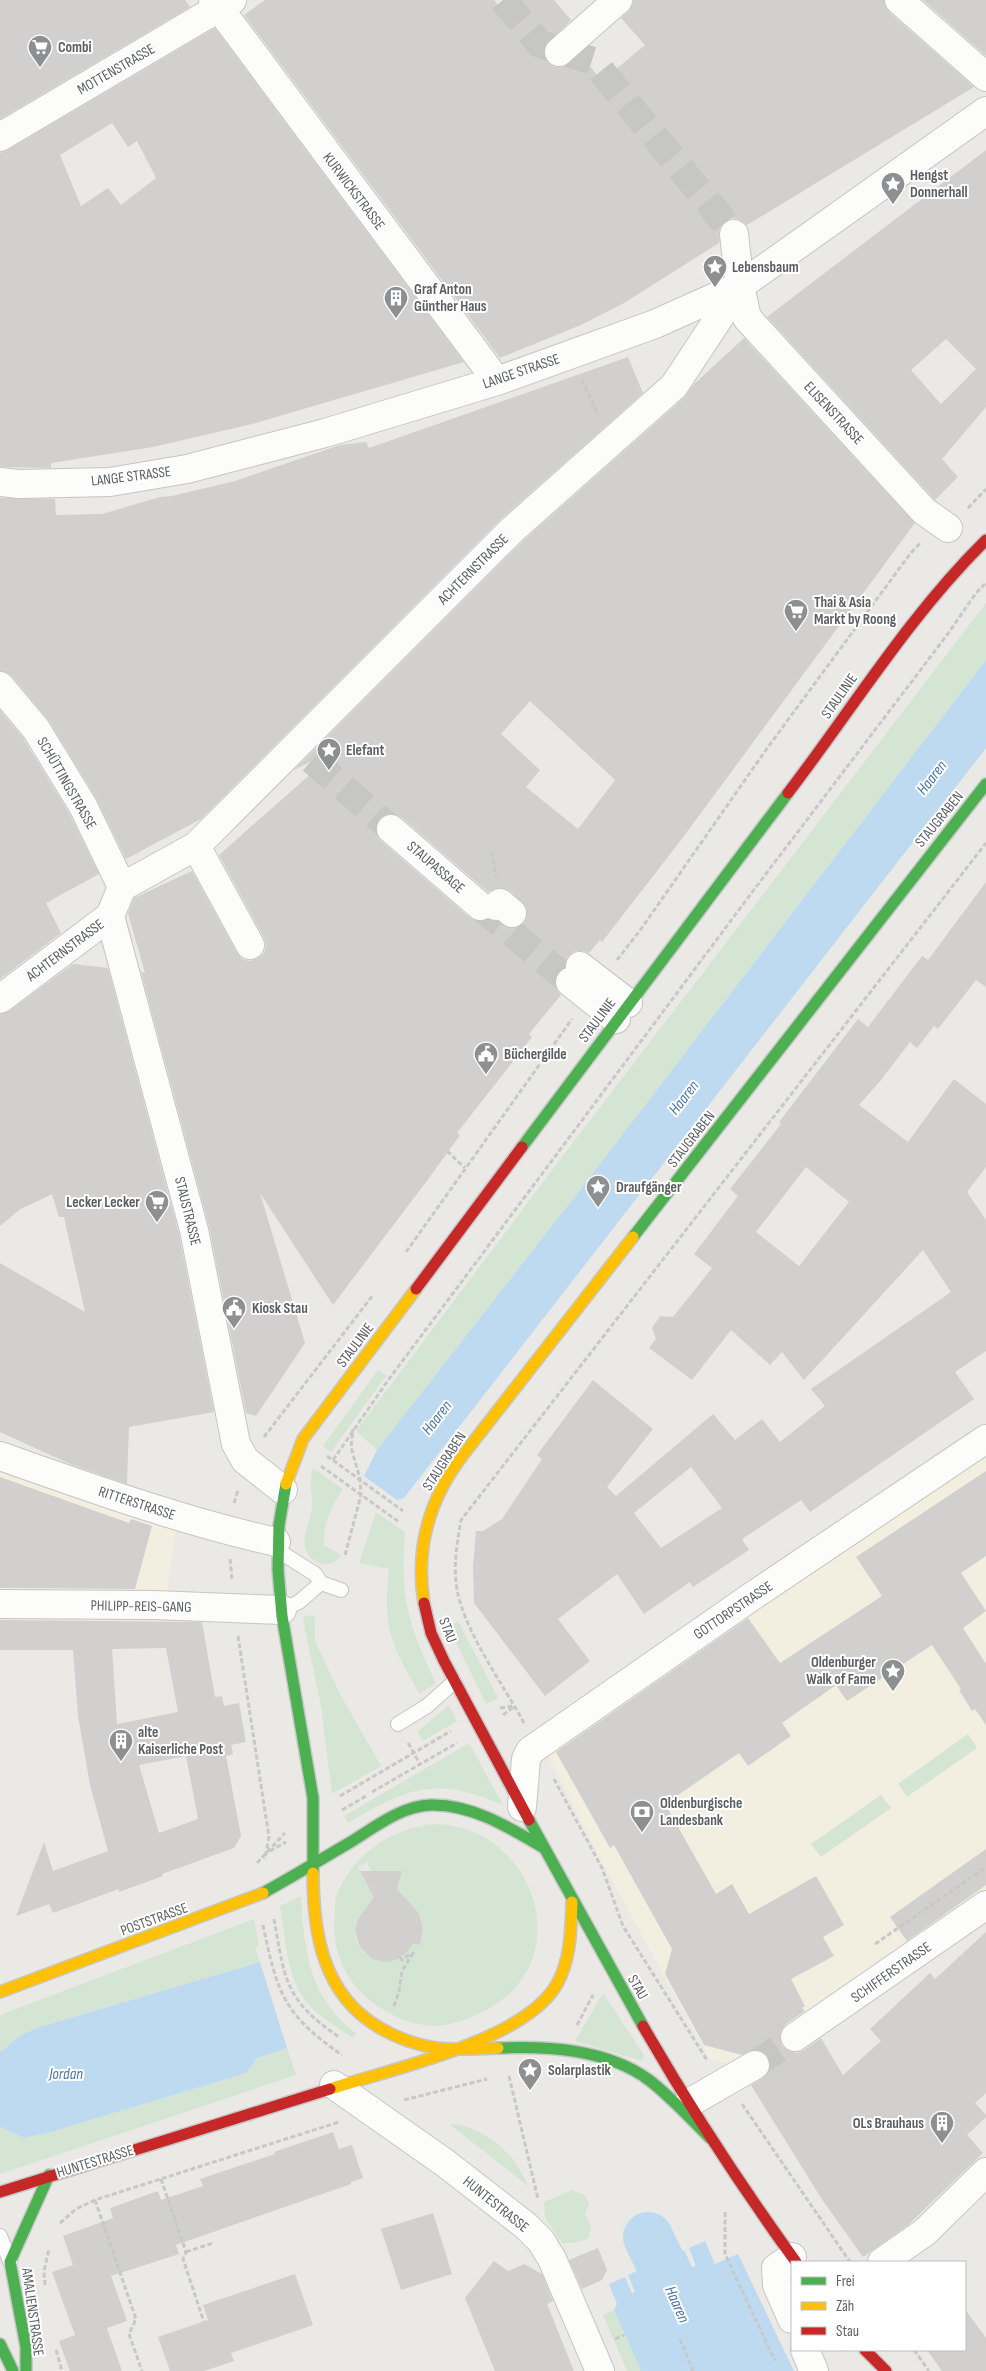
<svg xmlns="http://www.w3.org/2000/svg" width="986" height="2371" font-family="'Sofia Sans Condensed',sans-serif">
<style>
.commercial{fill:#f2eee0}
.green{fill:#d5e5d3;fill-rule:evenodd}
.water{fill:#bedaf0}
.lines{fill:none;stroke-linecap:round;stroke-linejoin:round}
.river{stroke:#bedaf0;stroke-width:50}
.building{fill:#d1d0ce;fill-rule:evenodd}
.street-tunnel{stroke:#c6c6c5;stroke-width:28;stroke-dasharray:28 14;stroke-linecap:butt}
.lane-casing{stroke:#c5c5c5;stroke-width:16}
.street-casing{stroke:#c5c5c5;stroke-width:30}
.fast-casing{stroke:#c7c7c7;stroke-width:14}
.slow-casing{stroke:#c7c7c7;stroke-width:14}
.jam-casing{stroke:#c7c7c7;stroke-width:14}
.path{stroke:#c6c9c7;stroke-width:3;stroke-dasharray:5 2.5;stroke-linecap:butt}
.lane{stroke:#fcfcfb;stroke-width:14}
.street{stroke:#fcfcfb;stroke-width:28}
.fast{stroke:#4caf50;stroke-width:11}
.slow{stroke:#ffc107;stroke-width:11}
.jam{stroke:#c62828;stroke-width:11}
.labels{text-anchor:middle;stroke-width:4;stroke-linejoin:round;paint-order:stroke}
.poi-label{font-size:15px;font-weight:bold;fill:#5c5f62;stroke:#fff;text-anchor:start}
.street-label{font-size:15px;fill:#5c5f62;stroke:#fff}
.water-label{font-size:16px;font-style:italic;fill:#4b76a4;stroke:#fff}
</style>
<rect width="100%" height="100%" fill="#eae9e6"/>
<path class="commercial" d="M986,1439V1899L892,1966L734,2065L710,2059L600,1859L540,1739Z
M0,1470L177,1523L166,1602L0,1600Z"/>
<path class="green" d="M986,603V660L590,1177L377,1450L356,1431L565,1153Z
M378,1370L386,1376L331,1452L323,1446Z
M313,1468L343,1489C331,1508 323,1521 324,1545L341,1555C337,1561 332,1564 325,1564C320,1564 318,1563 314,1560C293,1547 313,1522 312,1502C312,1490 309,1480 313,1468Z
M376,1512L405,1532C400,1597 408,1625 436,1683L420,1694C391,1644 382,1627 389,1569L359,1563Z
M305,1615L315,1617V1641L340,1694L381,1766L332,1794L321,1707L303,1619Z
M458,1621L498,1698L486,1704L449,1628Z
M449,1705L457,1721L423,1741L417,1732Z
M968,1734L977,1748L907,1797L898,1784Z
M469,1743L503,1805C435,1776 409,1787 348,1823L344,1816Z
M881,1795L891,1808L821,1857L811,1844Z
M435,1824C535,1826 580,1961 486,2010C471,2018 453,2025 436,2026C416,2026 395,2018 379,2007C346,1985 330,1951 335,1910C335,1904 335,1897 338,1892C355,1853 394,1827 435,1824ZM367,1862L372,1873L423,1929L420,1945L413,1944C401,1960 391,1960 372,1959C368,1955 361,1950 358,1945C350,1926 361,1911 377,1902L358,1867Z
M301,1896C304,1950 309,1999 356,2033L353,2038C335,2026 314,2014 302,1996C286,1971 285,1935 280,1906Z
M254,1919L259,1946L255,1948L260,1962L40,2027L21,2035L0,2052V2016L5,2013Z
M603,1993L642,2052L644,2056L642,2061L575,2041Z
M287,2048L296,2075L0,2174V2127L24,2138L51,2132L246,2073L257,2058Z
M449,2124C485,2126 515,2153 528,2186Z
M572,2190L585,2195L589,2204L585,2214L591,2226L589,2238L576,2243H562L545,2218L544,2202Z
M614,2310L641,2371H627L603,2315Z"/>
<path class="water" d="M986,660V748L404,1498L397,1500L364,1476L377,1450L590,1177Z
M260,1962L287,2048L257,2058L246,2073L51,2132L24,2138L0,2127V2052L21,2035L40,2027Z
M705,2241L715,2264L738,2254L794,2371H641L614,2310L617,2304L609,2284L625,2277L632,2293L635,2292L628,2275L644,2268L654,2291L679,2280L670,2256L684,2250L692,2267L696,2266L689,2248Z"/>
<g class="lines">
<path class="river" d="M648,2237L679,2301L708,2371"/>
</g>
<path class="building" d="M0,0H185L190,7L0,119Z
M265,0H494L501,9L512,0H554L571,20L544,47V55L547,62L554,67H563L580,54L602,81L645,45L621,18L629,11L634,0H884L889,12L974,87L747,225L740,220L733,218L725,221L720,228L719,243L624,303L583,324L500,358L244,15Z
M923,0H986V56Z
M215,28L464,362L252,424L153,447L51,463V468L0,467V153L8,150ZM112,123L128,147L137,141L156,178L121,205L108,188L81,206L60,155Z
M986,150V407L942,459L958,477L935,500L767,317ZM946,339L976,369L941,404L911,370Z
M744,338L915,523L681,840L602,942L600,940L589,953L583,951H575L567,957L565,967L558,972L555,979V987L561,995L529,1034L532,1037L457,1133L460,1135L432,1174L333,1305L260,1193L305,1343L256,1416L246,1413L209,1226L141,972L145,973L128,913L134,898L192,871L237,953L242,959L249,961L258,958L264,953L266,946L264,938L219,855L322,764L318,758L294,770L523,541L684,398L693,385ZM530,701L615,780L578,829L526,787L540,770L501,734ZM386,814H394L401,817L488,892L497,888L510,891L526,907L527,915L524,923L518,927L510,928L498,921L488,919L478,921L470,918L380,840L376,834V826L380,818Z
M628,357L643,393L501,519L201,819L126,859L96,798L49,721L12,676L0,671V498L55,499L56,515L102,514L160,497L172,496L235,481L340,445L366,442L369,448Z
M0,710L23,738L69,813L99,874L46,903L61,933L0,979Z
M986,882V987L976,980L938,1029L934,1026L917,1048L910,1042L881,1080L859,1105L908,1142L954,1079L986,1104V1167L967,1192L986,1220V1351L955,1372L974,1399L810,1512L801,1500L742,1539L749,1550L693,1587L690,1582L644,1614L617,1574L558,1619L590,1661L545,1696L474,1603L473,1567L476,1531H483L502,1519L542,1459L537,1455L593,1380L653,1429L607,1487L616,1496L713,1414L735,1440L762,1419L780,1442L825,1406L811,1389L951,1292L923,1250L804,1380L782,1352L770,1365L731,1330L692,1380L649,1348L656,1339L652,1328L660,1316L673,1317L712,1268L694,1254L738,1196L730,1189L781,1124L779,1122L858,1019L868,1027L922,956L928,960ZM806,1167L849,1202L799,1266L756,1232ZM691,1467L722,1508L661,1548L634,1513Z
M73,964L108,968L179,1234L214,1412L129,1427L127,1484L70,1464L0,1432V1263L85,1312L64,1217H59L52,1194L19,1210L0,1226V1014L9,1011Z
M986,1471V1556L961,1573L986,1611L963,1628L986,1664V1725L975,1709L972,1711L959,1690L961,1689L932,1645L847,1701L836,1685L782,1723L791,1736L748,1766L739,1753L665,1804L716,1894L732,1884L749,1914L816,1876L844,1925L823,1937L834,1956L791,1979L805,2006L802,2008L805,2011L786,2024L781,2031L780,2039L782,2046L789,2051L796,2053L804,2050L821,2038L843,2075L881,2041L870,2029L930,1973L935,1979L986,1932V2093L975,2103L986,2115V2117L967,2135L983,2153L908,2225L863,2257L821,2198L751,2085L763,2078L770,2069L777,2064L770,2062L768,2057L762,2051L755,2049L742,2055L704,2045L665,1974L672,1949L614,1845L610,1848L556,1752L748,1618L780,1663L882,1596L856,1557Z
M0,1477L129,1523L131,1519L152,1526L135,1589L0,1588Z
M0,1620L202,1622L215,1697L222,1696L224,1706L239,1703L246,1742L231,1745L233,1754L226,1756L241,1836L234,1848L162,1874L163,1876L119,1892V1889L53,1913L49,1904L16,1916L44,1842L53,1871L108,1851L90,1785L78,1716L73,1650H0ZM166,1648L178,1712L117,1724L112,1649ZM186,1756L198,1819L159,1833L139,1765Z
M986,1849V1885L907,1941L890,1917Z
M360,1871H402L397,1889L418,1912L423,1929L420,1945L413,1944L406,1953L396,1960L385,1962L372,1959L359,1946L355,1930L358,1919L374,1897Z
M333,2132L339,2149L352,2145L363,2178L351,2182V2184L176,2245L179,2254L111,2276L127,2321L107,2328L122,2371H70L59,2341L75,2335L52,2272L73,2265L63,2236L113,2218L110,2208L158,2191L161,2200L203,2186L200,2179L275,2154L274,2152Z
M433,2213L452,2274L401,2290L381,2229Z
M598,2248L607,2270L602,2280L582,2289L569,2260Z
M494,2261L508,2271L524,2264L542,2274L553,2301L547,2304L574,2371H495L465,2298Z
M295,2274L313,2325L231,2353L234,2361L204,2371H170L158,2337L208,2320L203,2305Z
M965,2309L986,2338V2371H942L927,2350H965Z"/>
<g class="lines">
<path class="street-tunnel" d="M503,0L540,44L593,61L734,234
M312,760L391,829
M480,906L570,982
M755,2065L795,2037"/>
<defs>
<path id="lane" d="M277,1550L315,1574L321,1583L341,1590
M282,1610L299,1602L321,1583
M398,1724L427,1706L454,1682
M0,2236L10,2261"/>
<path id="street" d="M213,0L497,381
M899,0L986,77
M559,52L618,0
M0,137L232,0
M734,234L740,286L747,318L924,511L948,528
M0,482L19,484L110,482L187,469L325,433L497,381L655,324L740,286L986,111
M0,686L36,729L83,806L122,887
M391,829L480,906
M196,846L250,945
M496,906L500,903L512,913
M110,916L194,1230L236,1444L245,1460L283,1490
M580,966L628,1003
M570,982L616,1019
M0,999L110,916L122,887L196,846L512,530L674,386L740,286
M0,1456C91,1488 182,1521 276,1542
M0,1604L154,1605L282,1610
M522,1807L526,1759L530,1751L751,1597L986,1439
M795,2037L986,1905
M334,2085L445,2163L526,2226L541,2241L552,2259L600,2371
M689,2103L755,2065
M792,2257L776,2268L777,2285L792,2319
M882,2262L925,2232L986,2172
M805,2350L814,2371"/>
<path id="fast" d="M522,1147L788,793
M633,1237L986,784
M286,1484L279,1525L278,1570L282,1616L313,1798V1873
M529,1820L643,2026
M263,1893C292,1877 320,1860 349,1843C374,1828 400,1806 431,1805C472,1804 510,1828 544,1848
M498,2048C548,2046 607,2049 649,2080C671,2097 690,2118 710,2138
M0,2344L13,2371
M26,2371V2347L10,2262L49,2175"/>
<path id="slow" d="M286,1484L303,1439L416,1289
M424,1603C415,1548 430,1498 463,1455L633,1237
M313,1873C313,1934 323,1995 380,2028C397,2038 416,2045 437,2048C457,2050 477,2049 498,2048
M0,1992L263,1893
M330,2089C391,2069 525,2041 557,1984C571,1959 571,1929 572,1902"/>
<path id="jam" d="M788,793C853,708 909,616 986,540
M416,1289L522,1147
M424,1603L431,1633L444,1661L529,1820
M643,2026C690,2108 741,2186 796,2262
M0,2192L330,2089
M865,2350L886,2371"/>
</defs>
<use href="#lane" class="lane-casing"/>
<use href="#street" class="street-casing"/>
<use href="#fast" class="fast-casing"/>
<use href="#slow" class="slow-casing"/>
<use href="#jam" class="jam-casing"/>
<path class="path" d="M582,380L598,415
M968,508L986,489
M492,852L496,877
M617,960L641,929L768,747L910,554L920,543
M447,1151L465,1168
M406,1252L572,1019
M264,1437L373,1295
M327,1456L403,1511
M333,1460L389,1379L756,887L947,635L976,593L986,583
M321,1466L399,1522
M234,1503L238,1490
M345,1555L361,1495L360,1479L351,1447L353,1429
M230,1559L232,1580
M238,1636L269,1837L265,1859
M500,1708L514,1706
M503,1715L515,1706
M524,1723C503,1684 464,1631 457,1589C453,1565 457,1544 461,1520L986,843
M408,1743L420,1764
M554,1779L602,1868L623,1926L707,2060
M372,1792L457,1743
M340,1796L451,1731
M342,1810L366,1796
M270,1851L286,1842
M257,1863L285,1833
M274,1919C285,1981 285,2000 339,2037
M263,1925C277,1993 284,2015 342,2055
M875,1944L986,1867
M400,1957L402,1960L411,1953
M394,2006L399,1992L402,1971L413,1953H411
M577,2025L593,1995
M509,2076L538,2199
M404,2100L487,2079
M742,2104L850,2262
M161,2179L186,2252L183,2259L204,2322
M95,2200L136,2319L129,2334L142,2371
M725,2212V2254L775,2361
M60,2223L76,2209L95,2200L339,2122
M186,2252L213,2243
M45,2285L44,2271L49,2249
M615,2339L624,2335
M680,2339L693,2371
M56,2350L62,2371
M914,2350L929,2371"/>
<use href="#lane" class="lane"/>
<use href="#street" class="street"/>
<use href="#fast" class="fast"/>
<use href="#slow" class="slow"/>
<use href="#jam" class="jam"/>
</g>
<defs>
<symbol id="supermarket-pin" viewBox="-11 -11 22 30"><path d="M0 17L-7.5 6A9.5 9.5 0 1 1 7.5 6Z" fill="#8e8f90" stroke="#fff"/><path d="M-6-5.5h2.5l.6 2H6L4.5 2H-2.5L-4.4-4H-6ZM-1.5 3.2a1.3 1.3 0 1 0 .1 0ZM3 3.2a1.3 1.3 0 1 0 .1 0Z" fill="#fff"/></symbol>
<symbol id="sight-pin" viewBox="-11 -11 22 30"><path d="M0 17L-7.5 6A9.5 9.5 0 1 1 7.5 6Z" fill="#8e8f90" stroke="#fff"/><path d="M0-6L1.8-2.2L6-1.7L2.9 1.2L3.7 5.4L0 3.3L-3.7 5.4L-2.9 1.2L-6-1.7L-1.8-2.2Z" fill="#fff"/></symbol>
<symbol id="building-pin" viewBox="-11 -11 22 30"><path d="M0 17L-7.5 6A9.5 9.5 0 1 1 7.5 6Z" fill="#8e8f90" stroke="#fff"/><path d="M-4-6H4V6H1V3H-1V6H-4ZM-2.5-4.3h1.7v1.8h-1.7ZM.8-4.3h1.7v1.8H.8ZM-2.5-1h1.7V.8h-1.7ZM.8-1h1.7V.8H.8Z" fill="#fff"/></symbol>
<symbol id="civic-pin" viewBox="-11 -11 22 30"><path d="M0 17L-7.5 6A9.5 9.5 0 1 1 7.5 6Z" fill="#8e8f90" stroke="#fff"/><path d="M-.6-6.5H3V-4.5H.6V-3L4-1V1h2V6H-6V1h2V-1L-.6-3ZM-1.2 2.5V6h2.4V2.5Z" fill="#fff"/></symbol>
<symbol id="bank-pin" viewBox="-11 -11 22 30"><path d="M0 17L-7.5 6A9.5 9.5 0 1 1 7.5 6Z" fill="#8e8f90" stroke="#fff"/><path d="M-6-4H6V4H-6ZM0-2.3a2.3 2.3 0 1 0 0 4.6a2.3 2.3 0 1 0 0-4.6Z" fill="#fff"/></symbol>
</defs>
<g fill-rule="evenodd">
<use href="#supermarket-pin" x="26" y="33" width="28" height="38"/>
<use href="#sight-pin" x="879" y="170" width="28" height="38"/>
<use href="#sight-pin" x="701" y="253" width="28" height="38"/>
<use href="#building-pin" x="382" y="284" width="28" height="38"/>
<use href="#supermarket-pin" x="782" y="597" width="28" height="38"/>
<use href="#sight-pin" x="315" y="736" width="28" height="38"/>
<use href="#civic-pin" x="472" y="1040" width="28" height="38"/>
<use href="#sight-pin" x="584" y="1173" width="28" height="38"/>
<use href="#supermarket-pin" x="143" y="1188" width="28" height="38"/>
<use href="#civic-pin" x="220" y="1294" width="28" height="38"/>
<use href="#sight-pin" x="879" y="1657" width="28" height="38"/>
<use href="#building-pin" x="107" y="1727" width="28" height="38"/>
<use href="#bank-pin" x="628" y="1798" width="28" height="38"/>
<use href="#sight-pin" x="516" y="2056" width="28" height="38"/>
<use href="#building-pin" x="928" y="2109" width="28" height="38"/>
</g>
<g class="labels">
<g class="poi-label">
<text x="58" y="52">Combi</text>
<text x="910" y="180">Hengst<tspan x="910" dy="17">Donnerhall</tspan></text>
<text x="732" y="272">Lebensbaum</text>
<text x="414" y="294">Graf Anton<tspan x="414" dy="17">Günther Haus</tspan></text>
<text x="814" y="607">Thai &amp; Asia<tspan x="814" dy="17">Markt by Roong</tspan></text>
<text x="346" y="755">Elefant</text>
<text x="504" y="1059">Büchergilde</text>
<text x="616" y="1192">Draufgänger</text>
<text x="140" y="1207" text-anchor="end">Lecker Lecker</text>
<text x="252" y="1313">Kiosk Stau</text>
<text x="876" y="1667" text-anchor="end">Oldenburger<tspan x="876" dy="17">Walk of Fame</tspan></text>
<text x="138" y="1737">alte<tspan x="138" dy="17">Kaiserliche Post</tspan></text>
<text x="660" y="1808">Oldenburgische<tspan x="660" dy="17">Landesbank</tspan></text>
<text x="548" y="2075">Solarplastik</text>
<text x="924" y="2128" text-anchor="end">OLs Brauhaus</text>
</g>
<g class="street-label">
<text transform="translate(116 69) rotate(-30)" y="5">MOTTENSTRASSE</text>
<text transform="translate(354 191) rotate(53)" y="5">KURWICKSTRASSE</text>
<text transform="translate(521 371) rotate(-19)" y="5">LANGE STRASSE</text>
<text transform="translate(834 413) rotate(47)" y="5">ELISENSTRASSE</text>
<text transform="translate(131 476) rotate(-7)" y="5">LANGE STRASSE</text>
<text transform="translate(473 569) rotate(-45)" y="5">ACHTERNSTRASSE</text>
<text transform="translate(839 696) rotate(-55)" y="5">STAULINIE</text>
<text transform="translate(67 783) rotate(60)" y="5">SCHÜTTINGSTRASSE</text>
<text transform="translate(939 819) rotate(-51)" y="5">STAUGRABEN</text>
<text transform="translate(436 867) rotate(41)" y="5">STAUPASSAGE</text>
<text transform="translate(65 950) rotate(-37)" y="5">ACHTERNSTRASSE</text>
<text transform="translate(597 1020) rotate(-53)" y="5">STAULINIE</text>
<text transform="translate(691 1139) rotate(-52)" y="5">STAUGRABEN</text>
<text transform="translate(188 1211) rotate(76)" y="5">STAUSTRASSE</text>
<text transform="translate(355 1345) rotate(-53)" y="5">STAULINIE</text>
<text transform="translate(444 1461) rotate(-57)" y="5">STAUGRABEN</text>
<text transform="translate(137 1503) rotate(18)" y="5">RITTERSTRASSE</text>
<text transform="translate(141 1606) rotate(1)" y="5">PHILIPP-REIS-GANG</text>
<text transform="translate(733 1610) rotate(-34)" y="5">GOTTORPSTRASSE</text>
<text transform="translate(448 1630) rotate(69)" y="5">STAU</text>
<text transform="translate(154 1919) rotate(-20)" y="5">POSTSTRASSE</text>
<text transform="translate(891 1972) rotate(-35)" y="5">SCHIFFERSTRASSE</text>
<text transform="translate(638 1987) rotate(60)" y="5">STAU</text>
<text transform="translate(95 2161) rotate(-17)" y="5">HUNTESTRASSE</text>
<text transform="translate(496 2204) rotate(39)" y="5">HUNTESTRASSE</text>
<text transform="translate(33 2312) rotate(82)" y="5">AMALIENSTRASSE</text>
</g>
<g class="water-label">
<text transform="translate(931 777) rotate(-52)" y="6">Haaren</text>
<text transform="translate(683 1097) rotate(-52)" y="6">Haaren</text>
<text transform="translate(436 1417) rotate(-52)" y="6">Haaren</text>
<text x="66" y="2079">Jordan</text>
<text transform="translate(678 2304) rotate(66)" y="6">Haaren</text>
</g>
</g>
<rect x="791" y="2261" width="175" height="90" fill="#ffffff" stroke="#bebfc0"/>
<rect x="801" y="2277" width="25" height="8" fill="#4caf50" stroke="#bebfc0"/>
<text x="836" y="2286" font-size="15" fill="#5c5f62">Frei</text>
<rect x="801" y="2302" width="25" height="8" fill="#ffc107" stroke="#bebfc0"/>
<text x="836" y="2311" font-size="15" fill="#5c5f62">Zäh</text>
<rect x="801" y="2327" width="25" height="8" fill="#c62828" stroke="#bebfc0"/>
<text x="836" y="2336" font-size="15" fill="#5c5f62">Stau</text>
</svg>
